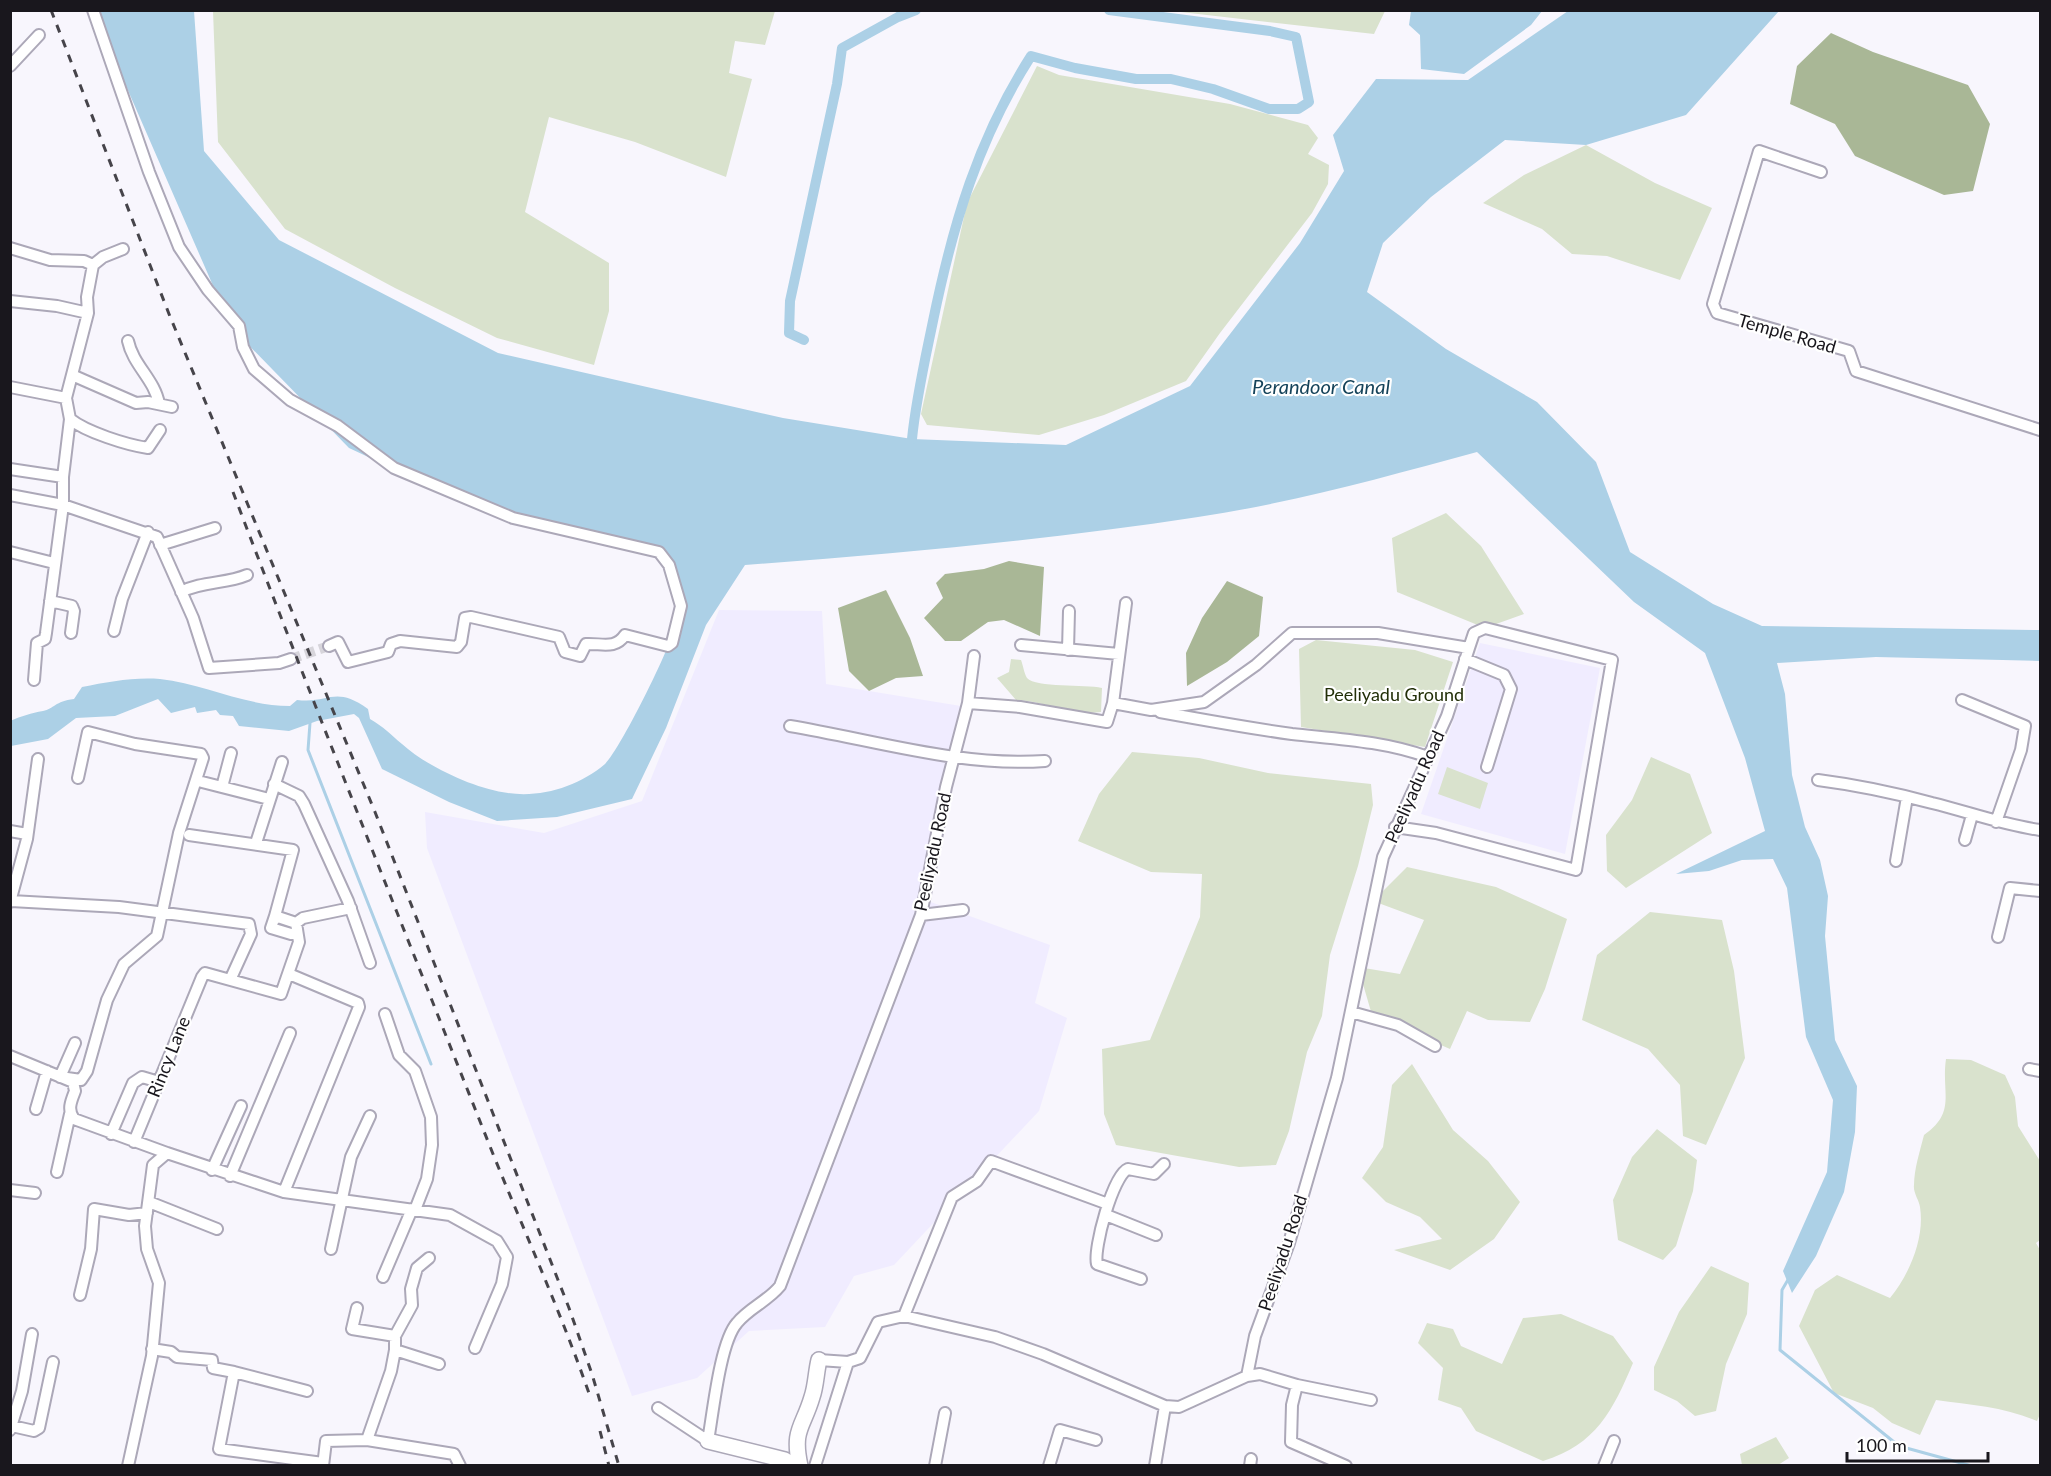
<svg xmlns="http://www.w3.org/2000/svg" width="2051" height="1476" font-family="Lato,sans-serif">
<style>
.built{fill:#f0ecff}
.green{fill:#d9e2cd}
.forest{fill:#a9b796}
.water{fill:#acd0e6}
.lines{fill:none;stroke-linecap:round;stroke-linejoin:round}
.stream{stroke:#acd0e6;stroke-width:3}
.canal{stroke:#acd0e6;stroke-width:10}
.street-tunnel{stroke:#d7d5db;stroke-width:10;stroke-dasharray:10 5;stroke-linecap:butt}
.street-casing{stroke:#aca8b8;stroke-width:14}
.secondary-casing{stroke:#aca8b8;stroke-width:18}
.street{stroke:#fff;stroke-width:10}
.secondary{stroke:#fff;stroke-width:15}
.rail{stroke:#46444a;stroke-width:3;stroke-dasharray:8 8;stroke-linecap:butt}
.labels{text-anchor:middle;stroke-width:4.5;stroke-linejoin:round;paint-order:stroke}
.street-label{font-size:18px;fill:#19171d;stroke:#fff}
.park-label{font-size:18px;fill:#222f08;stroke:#fff}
.water-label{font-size:20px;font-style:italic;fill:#15435a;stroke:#fff}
</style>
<rect width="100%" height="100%" fill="#f8f6fd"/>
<path class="built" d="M719,610L822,611L826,684L967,707L928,901L1050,945L1035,1003L1067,1018L1039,1111L894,1265L854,1276L825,1327L749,1331L697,1378L632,1396L427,848L425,812L544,833L642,801Z
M1480,643L1600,668L1565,854L1421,814Z"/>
<path class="green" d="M213,11V10L775,11L765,45L735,41L729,73L752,79L726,177L635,142L549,117L525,212L609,263V311L594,365L497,338L395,288L285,229L218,142Z
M1172,11H1385L1374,34Z
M1037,66L1059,75L1230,104L1308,125L1318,138L1308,154L1329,165L1328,184L1312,213L1220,333L1186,381L1104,415L1039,435L927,425L921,414L967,203Z
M1586,145L1655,183L1712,208L1680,280L1607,256L1572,254L1542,229L1483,203L1524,175Z
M1446,513L1481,546L1524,614L1485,628L1397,592L1392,538Z
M1316,640L1415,650L1453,662L1425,747L1301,727L1299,649Z
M1011,659L1021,660C1023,665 1024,673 1027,678C1036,688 1085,684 1102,688L1101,712C1072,716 1045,701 1016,700L997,678L1009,672Z
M1132,752L1199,758L1268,773L1371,784L1373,805L1358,866L1330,955L1322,1016L1307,1052L1289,1131L1276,1165L1239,1167L1116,1145L1104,1114L1102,1049L1150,1040L1200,917L1202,874L1151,872L1078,841L1099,794Z
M1651,757L1690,774L1712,833L1626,888L1607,871L1606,835L1632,800Z
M1447,767L1488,783L1480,809L1438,794Z
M1407,867L1496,887L1567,919L1545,989L1530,1022L1488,1020L1467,1011L1450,1049L1372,1015L1358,967L1400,974L1424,920L1373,901Z
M1650,912L1722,920L1734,971L1745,1058L1706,1145L1683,1136L1680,1085L1648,1049L1582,1020L1597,955Z
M1946,1059L1971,1060L2005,1075L2015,1097L2018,1126L2040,1161V1240L2036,1243L2040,1250V1414L2037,1421C2005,1407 1971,1405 1936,1400L1920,1435L1892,1423L1873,1408L1834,1393L1799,1326L1815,1290L1837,1275L1890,1298C1909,1275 1925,1238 1920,1207C1919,1200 1913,1193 1914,1185C1914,1169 1920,1151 1924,1135C1957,1112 1941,1093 1946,1059Z
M1412,1064L1453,1130L1488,1161L1520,1202L1494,1239L1450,1270L1394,1250L1442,1239L1420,1217L1386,1202L1362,1178L1383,1147L1392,1085Z
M1657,1129L1697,1160L1693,1191L1676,1246L1663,1260L1618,1240L1613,1200L1632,1157Z
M1711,1266L1749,1283L1747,1314L1726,1364L1716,1411L1695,1416L1677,1401L1654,1390V1367L1679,1312Z
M1561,1314L1613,1336L1633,1363C1613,1410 1596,1445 1543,1461L1476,1431L1461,1408L1438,1400L1443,1368L1418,1343L1427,1323L1453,1329L1461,1346L1502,1364L1523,1318Z
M1776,1437L1789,1458L1778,1465H1742L1740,1454Z"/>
<path class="forest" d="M1831,33L1873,52L1968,85L1990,124L1973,191L1944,195L1855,156L1835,124L1790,104L1797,66Z
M1009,561L1044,567L1040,636L1004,620L988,622L961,641H945L924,618L943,598L936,583L945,574L984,569Z
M1227,581L1263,597L1259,636L1227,662L1187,686L1186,653L1202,618Z
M886,590L910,638L923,676L896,678L869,691L849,671L838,608Z"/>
<path class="water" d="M93,10L194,11L204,151L279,240L498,353L783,418L912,439L1066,445L1190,386L1300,243L1344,171L1333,135L1376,79L1468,80L1568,11H1779L1686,115L1586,145L1505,140L1431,197L1383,243L1367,292L1446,349L1537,402L1596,462L1630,552L1713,604L1762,626L2040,630V661L1876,657L1777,663L1785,694L1792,775L1805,827L1820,860L1828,896L1825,936L1835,1040L1857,1086L1855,1132L1844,1192L1816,1256L1792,1293L1783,1271L1827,1172L1833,1100L1806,1037L1787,888L1773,859L1742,860L1709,871L1676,874L1765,831L1745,758L1705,653L1634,602L1477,452C1385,477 1292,503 1198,517C1048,540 896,554 745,565L706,625L666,728L632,799L557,817L497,821L449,802L382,769L359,718L354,714L317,721L289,731L239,726L233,716L220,715L216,710L197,713L195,707L171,713L158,699L115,716L76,718L48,739L11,746L10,721C22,716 31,713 43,711C54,709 55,701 74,699L82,687C108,682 133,677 160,679C204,684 245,706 290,706L297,700C330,704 334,685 368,709L370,719C384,727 390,734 402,744C426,766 475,789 508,793C542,798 579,786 605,764C621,749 685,621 682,601C680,584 670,565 665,549L486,512L349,448L231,327Z
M1411,11V10L1542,11L1531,25L1464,74L1421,69L1420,35L1409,25Z"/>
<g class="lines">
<path class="stream" d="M310,723L308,750L431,1064
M1789,1278L1782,1290L1780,1350L1899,1446L1972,1466"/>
<path class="canal" d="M804,340L789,333L790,301L837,84L842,48L898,17L916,10
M912,439C916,399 925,360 933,321C953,224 978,139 1031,56L1075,68L1136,79H1171L1213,89L1269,109H1298L1309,102L1296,37L1270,31L1109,10"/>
<path class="street-tunnel" d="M291,659L329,646"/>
<defs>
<path id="street" d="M93,10L149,172L179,247L208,290L239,326L243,347L254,369L290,400L338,426L394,468L513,518L659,552L669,565L681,606L672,643L668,646L625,635C615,650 601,643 586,644L580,656L565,652L559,637L471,617L465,618L461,642L457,647L400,641L391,644L388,652L348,662L338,642L329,646
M10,66L39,35
M1821,172L1759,151L1713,304L1717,313L1849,351L1856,371L2040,430
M10,248L50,260L84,261L93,265
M10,301L57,306L88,313
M128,341C133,365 155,380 159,404
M72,375L136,403L148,402L172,407
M10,387L66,398
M70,419C86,432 127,445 148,448L160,430
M10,469L63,477
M10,495L63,505L157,537L193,618L209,668L279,663L291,659
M160,545L215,528
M10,552L54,563
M181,592C202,581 226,584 247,575
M50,601L72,606L74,611L71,633
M114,631L122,599L148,532
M1021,645L1119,654
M1068,650L1069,611
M1465,659L1504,675L1511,689L1487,767
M34,680L37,643L45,639L46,633L63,505V477L70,419L66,398L88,313L87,297L93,265L103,257L123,249
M1962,700L2025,726L2021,750L1996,822
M968,703L974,656
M1113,703L1126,603
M1160,712C1204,720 1248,728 1292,734C1338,739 1384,741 1428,757
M790,726C874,740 960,767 1045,761
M1818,780C1857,785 1895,793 1932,803C1969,812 2003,825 2040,830
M202,782L269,799
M274,784L299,796L304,804L348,901L370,963
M222,787L231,753
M1395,827L1436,833L1576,870L1612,660L1485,628L1474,633L1469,648
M10,831L27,834
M1965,840L1972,815
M256,843L282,762
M1896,861L1907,797
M11,901L119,907L249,924L251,934L231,978
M10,902L27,839L38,759
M921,915L963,910
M275,916L271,928L291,934H297
M296,923L303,918L351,908
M1998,937L2010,888L2040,891
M1351,1012L1398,1025L1435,1046
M385,1014L399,1055L415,1071L431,1117L432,1145L427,1179L415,1210
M75,1043L60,1077L81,1080L87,1071L107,1000L124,964L157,936L179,833L203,758L201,754L135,744L88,732L78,778
M10,1056L73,1082L75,1091C71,1101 67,1110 74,1119L167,1153
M2029,1069L2040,1071
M36,1109L47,1071
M111,1134L133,1083L142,1077L159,1082
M134,1142L202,977L205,973L281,994L299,942L296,923L275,916L293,850L189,835
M212,1170L241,1106
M57,1172L70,1114
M230,1176L290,1033
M10,1190L35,1193
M284,1192L359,1007L358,1003L289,974
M149,1202L217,1229
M1106,1215L1156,1235
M331,1249L351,1157L370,1116
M383,1277L412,1209
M1141,1279L1097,1264C1093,1249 1113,1175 1128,1169L1154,1174L1164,1164
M80,1295L91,1249L94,1209L129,1215L147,1213
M357,1308L352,1329L395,1336
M904,1316L952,1197L977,1181L991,1161L1108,1204
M152,1349L171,1352L177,1357L212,1360L213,1368L234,1372
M395,1350L439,1364
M1247,1376L1260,1374L1297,1385L1292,1405L1291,1442L1346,1466
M1297,1385L1371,1400
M307,1391L234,1372L219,1449L323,1463
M658,1408L708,1441C713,1413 720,1342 737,1323C749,1308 768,1301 780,1286L921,915L946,787L968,703L1020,707L1107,722L1113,703L1151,710L1204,702L1256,665L1292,633H1378L1469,648L1447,716L1383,857L1337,1078L1289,1243L1255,1336L1247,1376L1179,1407L1165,1406L1043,1354L995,1337L904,1316L878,1322L860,1358L848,1362L819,1360
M12,1426L34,1431L39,1428L53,1362
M10,1430L22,1391L32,1334
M367,1440L391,1371L395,1350V1336L412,1305L411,1289L417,1268L429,1258
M128,1466L152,1356L159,1283L147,1249L145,1226L153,1165L167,1153L284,1192L450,1215L497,1241L507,1257L502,1284L475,1348
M323,1466L326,1441L367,1440L454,1454L460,1466
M815,1466L848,1362
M935,1466L945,1413
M1049,1466L1060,1430L1096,1440
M1155,1466L1165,1406
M1250,1466L1251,1459
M1604,1466L1614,1441"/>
<path id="secondary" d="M708,1441L785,1460L790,1466
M800,1466C792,1429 803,1428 812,1397C816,1386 816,1372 819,1360"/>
</defs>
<use href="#street" class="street-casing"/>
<use href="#secondary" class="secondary-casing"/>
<use href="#street" class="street"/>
<use href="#secondary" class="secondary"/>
<path class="rail" d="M51,10L169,314L375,812L569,1308L592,1374L619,1466
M233,492C316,711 403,927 489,1144C523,1229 561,1312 591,1399
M600,1431L609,1466"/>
</g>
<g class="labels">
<g class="street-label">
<text transform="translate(1787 334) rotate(16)" y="6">Temple Road</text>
<text transform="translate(1415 787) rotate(-66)" y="6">Peeliyadu Road</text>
<text transform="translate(933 852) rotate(-78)" y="6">Peeliyadu Road</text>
<text transform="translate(169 1057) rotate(-68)" y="6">Rincy Lane</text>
<text transform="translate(1283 1253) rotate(-72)" y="6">Peeliyadu Road</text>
</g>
<g class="park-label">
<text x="1394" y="701">Peeliyadu Ground</text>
</g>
<g class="water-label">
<text x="1321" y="394">Perandoor Canal</text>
</g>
</g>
<rect width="2051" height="1476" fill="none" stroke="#19171d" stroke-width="24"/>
<path d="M1847 1452v9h141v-9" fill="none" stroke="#19171d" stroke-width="3"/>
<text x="1856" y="1452" font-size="18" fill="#19171d" stroke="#ffffff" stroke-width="4.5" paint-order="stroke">100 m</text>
</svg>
